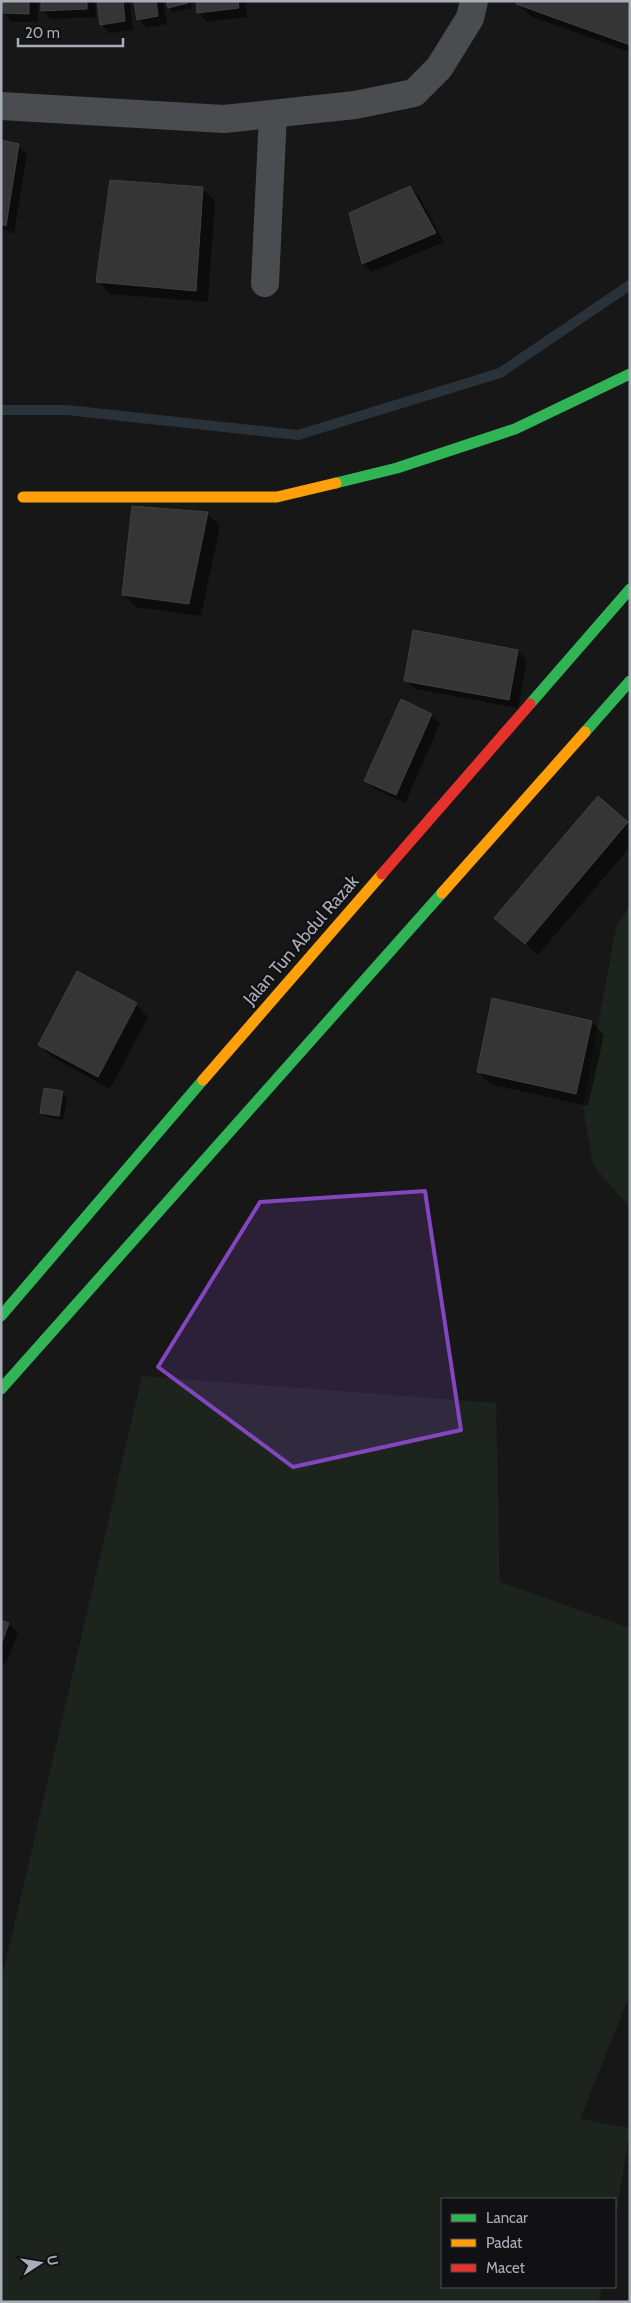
<svg xmlns="http://www.w3.org/2000/svg" width="631" height="2303" font-family="Cabin,sans-serif">
<style>
.green{fill:#1d241e}
.shadow{fill:#0007}
.lines{fill:none;stroke-linecap:round;stroke-linejoin:round}
.stream{stroke:#2a3239;stroke-width:10}
.building{fill:#353536;stroke:#3f4043}
.street{stroke:#4b4c50;stroke-width:28}
.fast{stroke:#30b455;stroke-width:11}
.slow{stroke:#ff9f0a;stroke-width:11}
.jam{stroke:#e5322d;stroke-width:11}
.marked{fill:#8446be;fill-opacity:0.2;stroke:#8446be;stroke-width:4;stroke-linejoin:round}
.labels{text-anchor:middle;stroke-width:4.5;stroke-linejoin:round;paint-order:stroke}
.street-label{font-size:18px;fill:#a8adb8;stroke:#111113}
</style>
<rect width="100%" height="100%" fill="#171717"/>
<path class="green" d="M630,905V1208L593,1165L583,1107L616,927Z
M142,1376L496,1403L500,1582L630,1628V1994L580,2119L630,2128L615,2223V2199H442V2287H602L599,2302H1V1982Z"/>
<path class="shadow" d="M3,1H38V22H12L4,13Z
M42,1H95L96,17L51,19L42,10Z
M98,1H130L133,30L110,33L101,24Z
M135,1H163L167,24L147,28L138,19Z
M167,1H190L192,8L173,12L169,8Z
M197,1H245L247,17L207,22L199,13Z
M630,1V52L530,16L517,3Z
M1,141L18,145L27,154L14,234L1,228Z
M410,187L419,196L444,242L372,272L363,264L351,214Z
M202,189L215,201L208,302L110,294L98,281Z
M207,514L220,526L201,616L136,607L124,595Z
M518,651L527,660L518,708L415,689L406,680Z
M431,715L440,724L405,803L374,789L366,781Z
M627,823L630,825V847L538,955L496,918Z
M493,1000L592,1022L604,1035L588,1106L490,1084L478,1071Z
M136,1004L148,1017L110,1089L52,1057L39,1045Z
M62,1092L67,1097L63,1120L46,1117L42,1112Z
M1,1621L9,1624L18,1633L6,1664L1,1663Z"/>
<g class="lines">
<path class="stream" d="M1,410H67L298,435L500,373L630,285"/>
</g>
<path class="building" d="M2,1H29V14L2,13Z
M41,1H87V9L41,11Z
M97,1H123L125,21L100,25Z
M134,1H156L158,16L137,20Z
M166,1H188V3L168,8Z
M196,1H238L239,8L197,13Z
M517,1H630V45L516,4Z
M1,140L19,144L6,226L1,224Z
M110,180L203,187L196,291L96,282Z
M410,186L436,233L362,264L349,213Z
M132,506L208,512L189,604L122,595Z
M413,630L518,650L509,700L404,681Z
M401,699L432,714L396,795L364,781Z
M598,796L628,822L525,944L494,918Z
M77,971L137,1003L98,1077L38,1045Z
M492,998L592,1021L576,1094L477,1072Z
M44,1088L63,1091L59,1116L40,1113Z
M1,1620L9,1623L1,1645Z"/>
<g class="lines">
<path class="street" d="M1,106L224,119L355,105L414,93L439,68L470,18L474,1
M265,283L273,114"/>
<path class="fast" d="M336,483L397,468L515,429L630,374
M530,704L630,589
M585,732L630,681
M1,1316L203,1080
M1,1389L442,893"/>
<path class="slow" d="M23,497H277L336,483
M442,893L585,732
M203,1080L382,874"/>
<path class="jam" d="M382,874L530,704"/>
</g>
<path class="marked" d="M425,1191L461,1430L293,1467L158,1367L260,1202Z"/>
<g class="labels">
<g class="street-label">
<text transform="translate(301 940) rotate(-49)" y="6">Jalan Tun Abdul Razak</text>
</g>
</g>
<rect width="631" height="2303" fill="none" stroke="#a8adb8" stroke-width="5"/>
<rect x="441" y="2198" width="175" height="90" fill="#111113" stroke="#4d4f55"/>
<rect x="451" y="2214" width="25" height="8" fill="#30b455" stroke="#4d4f55"/>
<text x="486" y="2223" font-size="15" fill="#a8adb8">Lancar</text>
<rect x="451" y="2239" width="25" height="8" fill="#ff9f0a" stroke="#4d4f55"/>
<text x="486" y="2248" font-size="15" fill="#a8adb8">Padat</text>
<rect x="451" y="2264" width="25" height="8" fill="#e5322d" stroke="#4d4f55"/>
<text x="486" y="2273" font-size="15" fill="#a8adb8">Macet</text>
<g transform="translate(40 2263) rotate(78)" stroke="#111113" stroke-width="4" paint-order="stroke">
<path d="M0-4L9 19L0 12L-9 19Z" fill="#a8adb8"/>
<text y="-8" font-size="14" font-weight="bold" text-anchor="middle" fill="#a8adb8">U</text>
</g>
<path d="M18 38v8h105v-8" fill="none" stroke="#a8adb8" stroke-width="2.5"/>
<text x="25" y="38" font-size="15" fill="#a8adb8" stroke="#111113" stroke-width="4" paint-order="stroke">20 m</text>
</svg>
